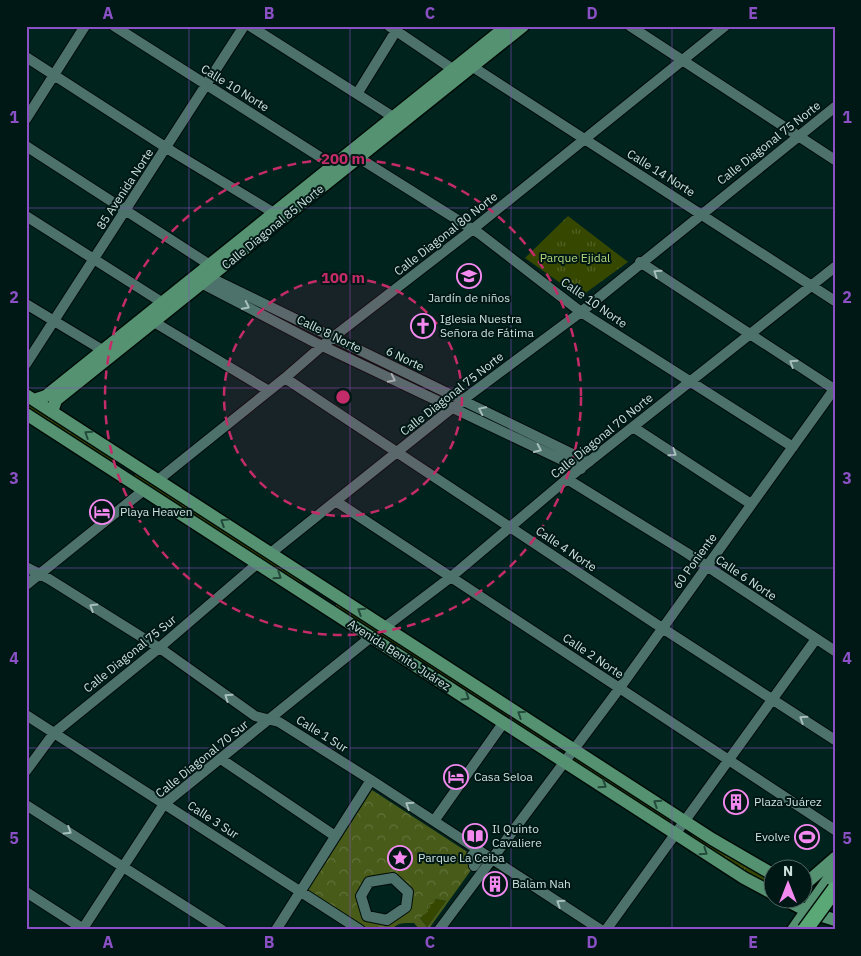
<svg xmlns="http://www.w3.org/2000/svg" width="861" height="956" font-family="'IBM Plex Sans',sans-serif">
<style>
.grass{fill:url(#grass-tufts)}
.forest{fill:url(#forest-crowns);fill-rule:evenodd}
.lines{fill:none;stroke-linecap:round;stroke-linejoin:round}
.minor-casing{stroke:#000b08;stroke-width:12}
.major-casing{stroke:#000b08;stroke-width:15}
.minor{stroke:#4d716b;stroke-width:10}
.major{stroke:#559271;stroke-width:12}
.highway-bridge-casing{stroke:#000b08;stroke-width:18;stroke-linecap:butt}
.highway-bridge{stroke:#5aa875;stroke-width:15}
.oneway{stroke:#a6bfba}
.oneway2{stroke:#22493a}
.grid{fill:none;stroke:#8b50c5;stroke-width:1;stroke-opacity:0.55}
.ring{fill:none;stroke:#c32c68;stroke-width:2.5;stroke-dasharray:9 6}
.labels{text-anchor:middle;stroke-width:4;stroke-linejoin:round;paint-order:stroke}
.street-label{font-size:12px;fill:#cce0dc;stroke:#001815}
.park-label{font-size:12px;fill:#b6d679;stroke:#001815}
.poi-label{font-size:12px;fill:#cce0dc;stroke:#001815;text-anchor:start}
.centre{fill:#c32c68;stroke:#001815;stroke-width:2.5}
.ring-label{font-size:15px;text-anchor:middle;font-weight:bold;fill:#c32c68;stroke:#001815;stroke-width:4;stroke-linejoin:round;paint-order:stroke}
.neatline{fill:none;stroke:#8b50c5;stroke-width:2}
.grid-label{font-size:16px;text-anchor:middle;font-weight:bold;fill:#8b50c5}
</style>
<defs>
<pattern id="grass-tufts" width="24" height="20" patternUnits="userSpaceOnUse" patternTransform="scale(1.25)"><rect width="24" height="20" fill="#364800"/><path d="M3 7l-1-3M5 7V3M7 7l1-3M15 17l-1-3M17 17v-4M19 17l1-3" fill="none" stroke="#526225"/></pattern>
<pattern id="forest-crowns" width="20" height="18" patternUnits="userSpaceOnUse" patternTransform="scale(1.25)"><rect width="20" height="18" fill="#485b19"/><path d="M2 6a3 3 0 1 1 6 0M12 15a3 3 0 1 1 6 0" fill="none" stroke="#61723a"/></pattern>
</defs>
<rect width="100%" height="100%" fill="#00231e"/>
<path class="grass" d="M568,216L628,262L580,297L525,258Z
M26,401L114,458L115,461L110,462L26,408Z
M135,474H139L304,582L301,583L135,478Z
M336,603L566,748L564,752L503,716L336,608Z
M574,756L675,822H670L574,760Z
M694,832L750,868L773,881V886L747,873L691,837Z
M435,899L446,901L427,927L420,918L428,912V905Z"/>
<path class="forest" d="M372,790L472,855L474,866L428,930H420L414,923C405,923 397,922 392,930H369L308,890ZM393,878L408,892L406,907L387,920L367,916L361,896L369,882ZM435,899L446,901L427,927L420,918L428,912V905L434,903Z"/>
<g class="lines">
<defs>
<path id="minor" d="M114,26L339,169
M250,26L398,120
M389,26L454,70
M630,26L835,160
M26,57L173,152L279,216
M473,67L835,301
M357,94L399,26
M26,119L85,26
M26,146L210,265
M359,158L480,234L581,312L793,447
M26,216L163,303
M640,262L834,389
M211,278L589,462
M203,284L314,342L581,469
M26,304L109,354
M154,322L269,391
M26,364L244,26
M285,378L656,624L835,740
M633,427L751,504
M567,479L687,553L835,651
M158,480L285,378L323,345L473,229L725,26
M337,502L835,830
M272,552L452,408L581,312L835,107
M26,567L49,579L164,651L255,716L279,722L371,780L601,930
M26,585L144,490
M385,627L451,577L567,479L835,267
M26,715L360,930
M221,759L335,836
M26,771L54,733L159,648L258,563
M26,805L222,930
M434,821L504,722
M472,855L478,860L474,866Z
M393,878L408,892L406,907L387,920L367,916L361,896L369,882Z
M26,892L85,930
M82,930L164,804L371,637
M276,930L371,780
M439,930L619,689L835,388
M606,930L816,639"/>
<path id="major" d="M26,395L712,839L774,875
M34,400L46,396L507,26
M52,412L56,400L523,26
M26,414L744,878L774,894
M804,885L835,858
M782,898L807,911L835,920
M793,930L835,870"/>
</defs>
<use href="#minor" class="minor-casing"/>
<use href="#major" class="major-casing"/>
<use href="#minor" class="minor"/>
<use href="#major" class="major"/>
<defs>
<path id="highway-bridge" d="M805,930L835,889"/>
</defs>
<use href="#highway-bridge" class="highway-bridge-casing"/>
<use href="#highway-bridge" class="highway-bridge"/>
</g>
<defs><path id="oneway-chevron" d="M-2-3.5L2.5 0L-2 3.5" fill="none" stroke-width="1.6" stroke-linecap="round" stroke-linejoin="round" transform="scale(1.25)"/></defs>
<g class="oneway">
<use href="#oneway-chevron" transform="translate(657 273) rotate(-146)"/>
<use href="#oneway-chevron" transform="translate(246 306) rotate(27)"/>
<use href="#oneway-chevron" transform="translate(793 363) rotate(-147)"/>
<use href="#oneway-chevron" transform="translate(392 379) rotate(26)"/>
<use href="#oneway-chevron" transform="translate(482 410) rotate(-154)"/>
<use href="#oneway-chevron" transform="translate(538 449) rotate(25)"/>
<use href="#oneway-chevron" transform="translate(673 453) rotate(33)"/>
<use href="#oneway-chevron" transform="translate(93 607) rotate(-148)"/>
<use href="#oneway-chevron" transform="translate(228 697) rotate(-145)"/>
<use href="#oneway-chevron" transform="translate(803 719) rotate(-147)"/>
<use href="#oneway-chevron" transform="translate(409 805) rotate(-147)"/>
<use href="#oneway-chevron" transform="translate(68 831) rotate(32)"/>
<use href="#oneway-chevron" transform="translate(560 903) rotate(-147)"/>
</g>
<g class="oneway2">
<use href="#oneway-chevron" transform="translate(88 434) rotate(-147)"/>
<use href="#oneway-chevron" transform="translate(224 522) rotate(-148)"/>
<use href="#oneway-chevron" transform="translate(278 576) rotate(33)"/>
<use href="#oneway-chevron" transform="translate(361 611) rotate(-147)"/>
<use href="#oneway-chevron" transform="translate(466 697) rotate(32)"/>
<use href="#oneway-chevron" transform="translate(521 714) rotate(-147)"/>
<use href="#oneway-chevron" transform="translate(603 785) rotate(33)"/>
<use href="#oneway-chevron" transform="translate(657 803) rotate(-147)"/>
<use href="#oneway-chevron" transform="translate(704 852) rotate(34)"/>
</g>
<path class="grid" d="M189,26V930M350,26V930M511,26V930M672,26V930M26,208H835M26,388H835M26,568H835M26,748H835"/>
<circle cx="343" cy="397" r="119" fill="#c32c68" fill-opacity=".12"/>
<g class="ring">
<circle cx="343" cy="397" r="119"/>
<circle cx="343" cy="397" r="238"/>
</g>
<defs>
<symbol id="school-ring" viewBox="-11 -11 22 22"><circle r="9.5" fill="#001815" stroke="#f489f0" stroke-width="1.5"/><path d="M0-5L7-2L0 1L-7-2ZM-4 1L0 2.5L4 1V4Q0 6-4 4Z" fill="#f489f0"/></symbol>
<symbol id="church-ring" viewBox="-11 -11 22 22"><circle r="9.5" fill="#001815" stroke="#f489f0" stroke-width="1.5"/><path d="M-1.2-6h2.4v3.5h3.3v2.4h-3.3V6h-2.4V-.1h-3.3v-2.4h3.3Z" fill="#f489f0"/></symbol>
<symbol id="hotel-ring" viewBox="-11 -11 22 22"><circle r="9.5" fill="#001815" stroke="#f489f0" stroke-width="1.5"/><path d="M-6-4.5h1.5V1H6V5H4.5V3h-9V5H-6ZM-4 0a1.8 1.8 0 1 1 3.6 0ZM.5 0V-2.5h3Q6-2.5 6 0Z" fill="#f489f0"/></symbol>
<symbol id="building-ring" viewBox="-11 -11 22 22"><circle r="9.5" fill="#001815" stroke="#f489f0" stroke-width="1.5"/><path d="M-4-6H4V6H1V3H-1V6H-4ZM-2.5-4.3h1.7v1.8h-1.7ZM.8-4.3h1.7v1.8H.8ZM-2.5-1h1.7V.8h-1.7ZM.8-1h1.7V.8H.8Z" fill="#f489f0"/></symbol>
<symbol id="library-ring" viewBox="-11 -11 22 22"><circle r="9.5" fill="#001815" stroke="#f489f0" stroke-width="1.5"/><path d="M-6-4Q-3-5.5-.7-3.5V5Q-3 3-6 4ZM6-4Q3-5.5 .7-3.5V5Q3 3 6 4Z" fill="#f489f0"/></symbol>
<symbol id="stadium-ring" viewBox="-11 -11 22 22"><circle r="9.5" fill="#001815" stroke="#f489f0" stroke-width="1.5"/><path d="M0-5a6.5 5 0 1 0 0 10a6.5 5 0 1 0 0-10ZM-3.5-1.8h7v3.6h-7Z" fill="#f489f0"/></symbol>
<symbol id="sight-ring" viewBox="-11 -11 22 22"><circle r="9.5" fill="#001815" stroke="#f489f0" stroke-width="1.5"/><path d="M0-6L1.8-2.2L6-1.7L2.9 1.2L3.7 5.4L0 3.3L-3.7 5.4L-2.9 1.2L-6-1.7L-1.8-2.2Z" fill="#f489f0"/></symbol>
</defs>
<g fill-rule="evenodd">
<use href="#school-ring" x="455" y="262" width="28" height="28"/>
<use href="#church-ring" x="409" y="312" width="28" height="28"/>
<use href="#hotel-ring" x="88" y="498" width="28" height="28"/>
<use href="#hotel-ring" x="442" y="763" width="28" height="28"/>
<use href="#building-ring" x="722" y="788" width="28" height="28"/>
<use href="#library-ring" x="461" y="822" width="28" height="28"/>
<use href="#stadium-ring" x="793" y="823" width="28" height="28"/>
<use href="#sight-ring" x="386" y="844" width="28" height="28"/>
<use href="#building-ring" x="481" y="870" width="28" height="28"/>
</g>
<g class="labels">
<g class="street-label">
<text transform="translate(235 88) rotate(32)" y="4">Calle 10 Norte</text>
<text transform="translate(769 143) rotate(-38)" y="4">Calle Diagonal 75 Norte</text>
<text transform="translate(661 173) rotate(32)" y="4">Calle 14 Norte</text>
<text transform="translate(125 189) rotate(-57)" y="4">85 Avenida Norte</text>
<text transform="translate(273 227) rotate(-39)" y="4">Calle Diagonal 85 Norte</text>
<text transform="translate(446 234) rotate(-38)" y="4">Calle Diagonal 80 Norte</text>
<text transform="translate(594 303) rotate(35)" y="4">Calle 10 Norte</text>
<text transform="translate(329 334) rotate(26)" y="4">Calle 8 Norte</text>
<text transform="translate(405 359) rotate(26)" y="4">6 Norte</text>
<text transform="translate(452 394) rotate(-38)" y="4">Calle Diagonal 75 Norte</text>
<text transform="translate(602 436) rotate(-39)" y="4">Calle Diagonal 70 Norte</text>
<text transform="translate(566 549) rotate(34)" y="4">Calle 4 Norte</text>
<text transform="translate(695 561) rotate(-54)" y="4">60 Poniente</text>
<text transform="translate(746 578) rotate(34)" y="4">Calle 6 Norte</text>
<text transform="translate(130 654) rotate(-39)" y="4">Calle Diagonal 75 Sur</text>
<text transform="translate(399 655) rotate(33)" y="4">Avenida Benito Juárez</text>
<text transform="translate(593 656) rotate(34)" y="4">Calle 2 Norte</text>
<text transform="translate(322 734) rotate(32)" y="4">Calle 1 Sur</text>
<text transform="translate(202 759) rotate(-39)" y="4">Calle Diagonal 70 Sur</text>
<text transform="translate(213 820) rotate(33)" y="4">Calle 3 Sur</text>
</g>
<g class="park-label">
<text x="575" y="262">Parque Ejidal</text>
</g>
<g class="poi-label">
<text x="469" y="302" text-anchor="middle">Jardín de niños</text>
<text x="440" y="323">Iglesia Nuestra<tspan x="440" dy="14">Señora de Fátima</tspan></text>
<text x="120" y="516">Playa Heaven</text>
<text x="474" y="781">Casa Seloa</text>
<text x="754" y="806">Plaza Juárez</text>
<text x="492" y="833">Il Quinto<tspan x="492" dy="14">Cavaliere</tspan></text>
<text x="790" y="841" text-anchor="end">Evolve</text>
<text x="418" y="862">Parque La Ceiba</text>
<text x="512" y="888">Balam Nah</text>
</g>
</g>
<circle cx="343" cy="397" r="8" class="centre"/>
<g class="ring-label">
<text x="343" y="164">200 m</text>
<text x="343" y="283">100 m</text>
</g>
<rect width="861" height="956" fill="none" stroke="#001815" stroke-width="55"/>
<g transform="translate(788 884)"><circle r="24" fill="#001815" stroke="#526865"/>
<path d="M0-4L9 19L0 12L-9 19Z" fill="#f489f0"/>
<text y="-8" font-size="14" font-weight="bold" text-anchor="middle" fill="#cce0dc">N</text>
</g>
<rect x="28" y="28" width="806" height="900" class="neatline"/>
<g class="grid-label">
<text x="108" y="19">A</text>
<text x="269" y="19">B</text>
<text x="430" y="19">C</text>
<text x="592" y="19">D</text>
<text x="753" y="19">E</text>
<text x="14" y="123">1</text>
<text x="847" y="123">1</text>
<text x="14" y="303">2</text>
<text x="847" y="303">2</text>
<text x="14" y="484">3</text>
<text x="847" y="484">3</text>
<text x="14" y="664">4</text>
<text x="847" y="664">4</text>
<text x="14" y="844">5</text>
<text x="847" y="844">5</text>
<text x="108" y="948">A</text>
<text x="269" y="948">B</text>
<text x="430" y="948">C</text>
<text x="592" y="948">D</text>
<text x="753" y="948">E</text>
</g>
</svg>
